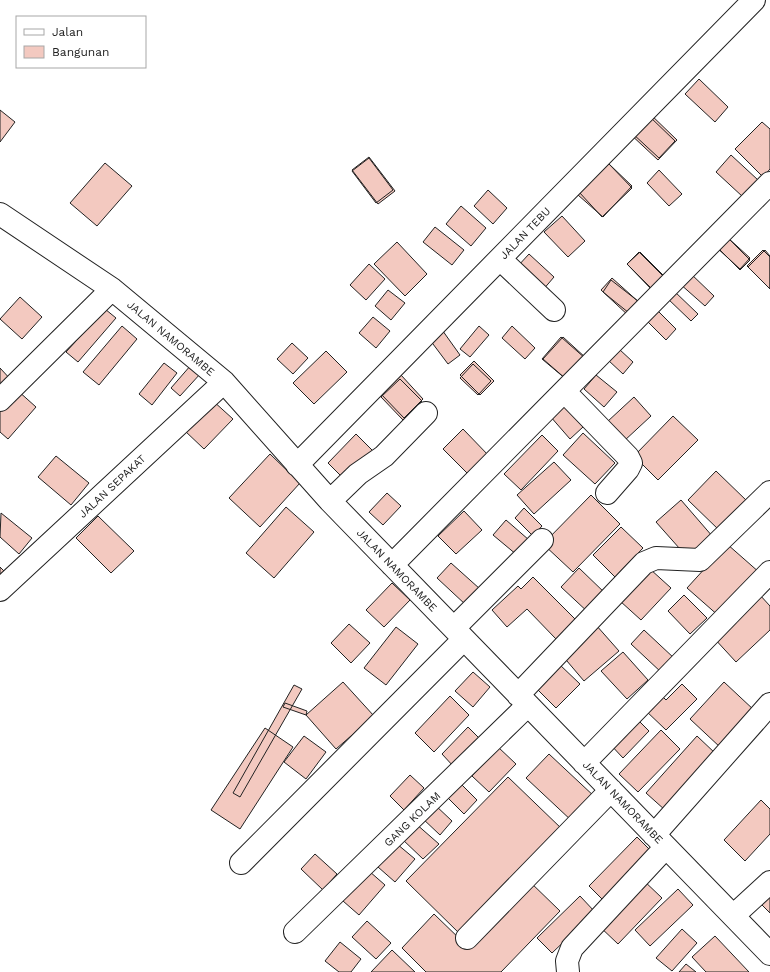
<svg xmlns="http://www.w3.org/2000/svg" width="770" height="972" font-family="'Work Sans',sans-serif">
<style>
.building{fill:#f3c9c0;stroke:#222}
.lines{fill:none;stroke-linecap:round;stroke-linejoin:round}
.minor-casing{stroke:#222;stroke-width:24}
.minor{stroke:#fff;stroke-width:22}
.labels{text-anchor:middle;stroke-width:3;stroke-linejoin:round;paint-order:stroke}
.street-label{font-size:11px;fill:#222;stroke:#fff}
</style>
<rect width="100%" height="100%" fill="#fff"/>
<path class="building" d="M699,79L728,107L715,122L685,94Z
M0,110L15,122L0,142Z
M647,111L677,140L658,160L628,132Z
M648,115L675,141L659,158L632,133Z
M762,122L770,129V169L763,177L735,149Z
M731,155L758,180L743,197L716,172Z
M369,157L395,191L378,204L352,170Z
M369,158L393,190L376,203L352,171Z
M105,163L132,186L97,226L70,203Z
M608,163L632,186L603,217L578,195Z
M609,164L632,188L602,217L579,192Z
M659,170L682,194L669,206L647,183Z
M488,190L507,208L493,224L474,206Z
M461,206L486,228L471,246L446,224Z
M562,216L585,241L568,257L544,232Z
M435,227L464,250L452,265L423,242Z
M726,236L750,258L740,269L716,247Z
M727,237L750,260L740,270L717,247Z
M397,242L427,274L405,296L374,264Z
M763,250L770,257V289L747,266Z
M765,250L770,256V289L748,267Z
M639,252L667,280L655,292L627,264Z
M640,252L666,278L653,291L627,264Z
M529,254L554,277L542,291L517,267Z
M369,264L385,279L366,300L350,285Z
M689,272L714,296L705,306L679,283Z
M612,278L641,304L630,317L601,290Z
M611,280L643,305L634,317L603,292Z
M388,290L405,303L391,320L375,306Z
M673,290L698,314L691,321L666,297Z
M20,297L42,317L22,339L0,319Z
M653,306L676,329L666,340L643,317Z
M105,309L116,318L78,362L66,352Z
M373,317L390,331L376,348L359,333Z
M122,326L137,339L99,385L83,372Z
M479,326L489,335L470,357L460,349Z
M512,326L535,348L525,359L502,338Z
M440,327L460,355L448,364L427,336Z
M561,337L586,359L567,380L542,359Z
M563,337L586,358L566,379L543,359Z
M292,343L308,358L293,374L277,359Z
M619,349L633,362L623,374L608,360Z
M326,351L347,372L314,404L293,383Z
M474,361L494,381L480,395L460,375Z
M164,363L177,373L152,405L139,394Z
M473,364L491,381L478,395L460,378Z
M191,365L201,373L180,396L171,388Z
M0,368L13,382L0,394Z
M401,375L423,399L404,418L381,394Z
M596,375L617,392L604,407L584,389Z
M400,379L422,401L403,420L381,397Z
M17,390L36,407L8,439L0,432V409Z
M634,397L651,416L624,441L607,422Z
M212,400L233,419L204,449L184,430Z
M563,404L583,427L570,439L550,416Z
M673,416L698,440L658,480L634,456Z
M463,429L490,457L471,477L443,449Z
M583,433L615,463L595,484L563,455Z
M356,434L373,451L345,480L328,463Z
M542,435L558,451L521,490L504,474Z
M270,454L300,483L260,527L229,498Z
M56,456L89,483L71,505L38,477Z
M554,462L571,480L534,514L517,495Z
M716,471L748,502L720,531L688,500Z
M387,493L401,506L383,525L369,512Z
M591,495L620,524L573,572L543,544Z
M681,500L713,537L688,558L656,522Z
M286,507L314,532L274,578L246,553Z
M524,508L542,526L533,536L515,518Z
M464,511L482,530L456,554L438,536Z
M1,513L32,538L19,554L0,537Z
M98,516L134,551L111,573L76,538Z
M506,520L529,540L517,555L493,535Z
M621,527L643,548L615,577L593,555Z
M727,544L760,573L720,617L687,588Z
M451,563L480,589L466,605L437,578Z
M0,567L5,572L0,577Z
M579,568L607,595L590,614L561,587Z
M650,569L671,588L641,620L620,601Z
M533,577L576,620L556,639L527,609L507,627L492,610L518,586L521,589Z
M392,583L410,600L384,627L366,610Z
M759,594L770,606V630L736,662L713,637Z
M684,595L707,618L690,634L668,611Z
M349,624L370,643L351,663L331,643Z
M596,625L619,651L584,681L561,654Z
M396,627L418,644L386,685L364,668Z
M644,630L675,659L662,673L631,644Z
M623,652L648,680L627,699L601,671Z
M559,664L580,684L556,708L536,688Z
M473,672L490,687L473,707L455,691Z
M343,682L374,716L336,749L306,715Z
M724,682L755,711L721,748L690,719Z
M682,684L697,699L666,730L644,709L659,693L666,700Z
M294,685L302,689L240,797L233,793Z
M450,696L469,715L434,752L415,733Z
M285,703L307,711L306,715L283,707Z
M635,717L649,731L623,758L609,743Z
M468,727L481,740L454,767L442,754Z
M265,728L293,747L240,829L211,810Z
M661,730L680,749L638,792L619,774Z
M304,736L326,752L306,779L284,762Z
M697,736L716,754L665,810L646,793Z
M498,747L516,764L489,792L472,776Z
M549,754L596,798L573,822L526,778Z
M410,775L424,788L404,810L390,796Z
M508,777L563,830L461,935L406,881Z
M459,782L477,800L464,814L446,796Z
M761,800L770,809V834L745,861L724,840Z
M434,804L452,821L440,835L421,817Z
M415,823L439,844L423,859L401,838Z
M637,837L653,853L605,902L589,886Z
M397,844L415,859L395,882L378,867Z
M315,854L337,874L323,890L301,869Z
M369,871L385,885L359,915L343,901Z
M641,878L662,898L618,944L598,925Z
M527,879L560,911L501,972H426L402,948L434,914L464,943Z
M770,887V913L757,900Z
M678,889L693,905L650,946L635,930Z
M580,896L595,912L552,953L537,938Z
M367,921L391,943L376,959L352,937Z
M682,929L697,943L672,971L656,958Z
M715,936L749,972H706L692,957Z
M340,942L361,959L351,972H339L325,961Z
M392,950L415,972H371Z
M686,964L696,972H679Z"/>
<g class="lines">
<defs>
<path id="minor" d="M0,214L112,289L224,382L330,501L770,954
M500,259L554,310
M565,392L628,457L631,463L628,469L607,493
M0,400L112,289
M297,465L754,0
M330,501L358,474L384,456L426,413
M392,565L770,183
M0,590L224,382
M454,628L542,540
M518,695L644,563L656,558L700,560L770,492
M584,763L770,572
M654,835L770,704
M241,863L464,639
M733,916L770,882
M295,932L528,705
M467,938L611,790
M568,972L567,961L572,948L666,847"/>
</defs>
<use href="#minor" class="minor-casing"/>
<use href="#minor" class="minor"/>
</g>
<g class="labels">
<g class="street-label">
<text transform="translate(525 233) rotate(-46)" y="4">JALAN TEBU</text>
<text transform="translate(171 338) rotate(40)" y="4">JALAN NAMORAMBE</text>
<text transform="translate(112 486) rotate(-43)" y="4">JALAN SEPAKAT</text>
<text transform="translate(397 570) rotate(46)" y="4">JALAN NAMORAMBE</text>
<text transform="translate(623 802) rotate(46)" y="4">JALAN NAMORAMBE</text>
<text transform="translate(412 819) rotate(-44)" y="4">GANG KOLAM</text>
</g>
</g>
<rect x="16" y="16" width="130" height="52" fill="#ffffff" stroke="#a7a7a7"/>
<rect x="24" y="29" width="20" height="6" fill="#ffffff" stroke="#a7a7a7"/>
<text x="52" y="36" font-size="12" fill="#222222">Jalan</text>
<rect x="24" y="46" width="20" height="12" fill="#f3c9c0" stroke="#a7a7a7"/>
<text x="52" y="56" font-size="12" fill="#222222">Bangunan</text>
</svg>
